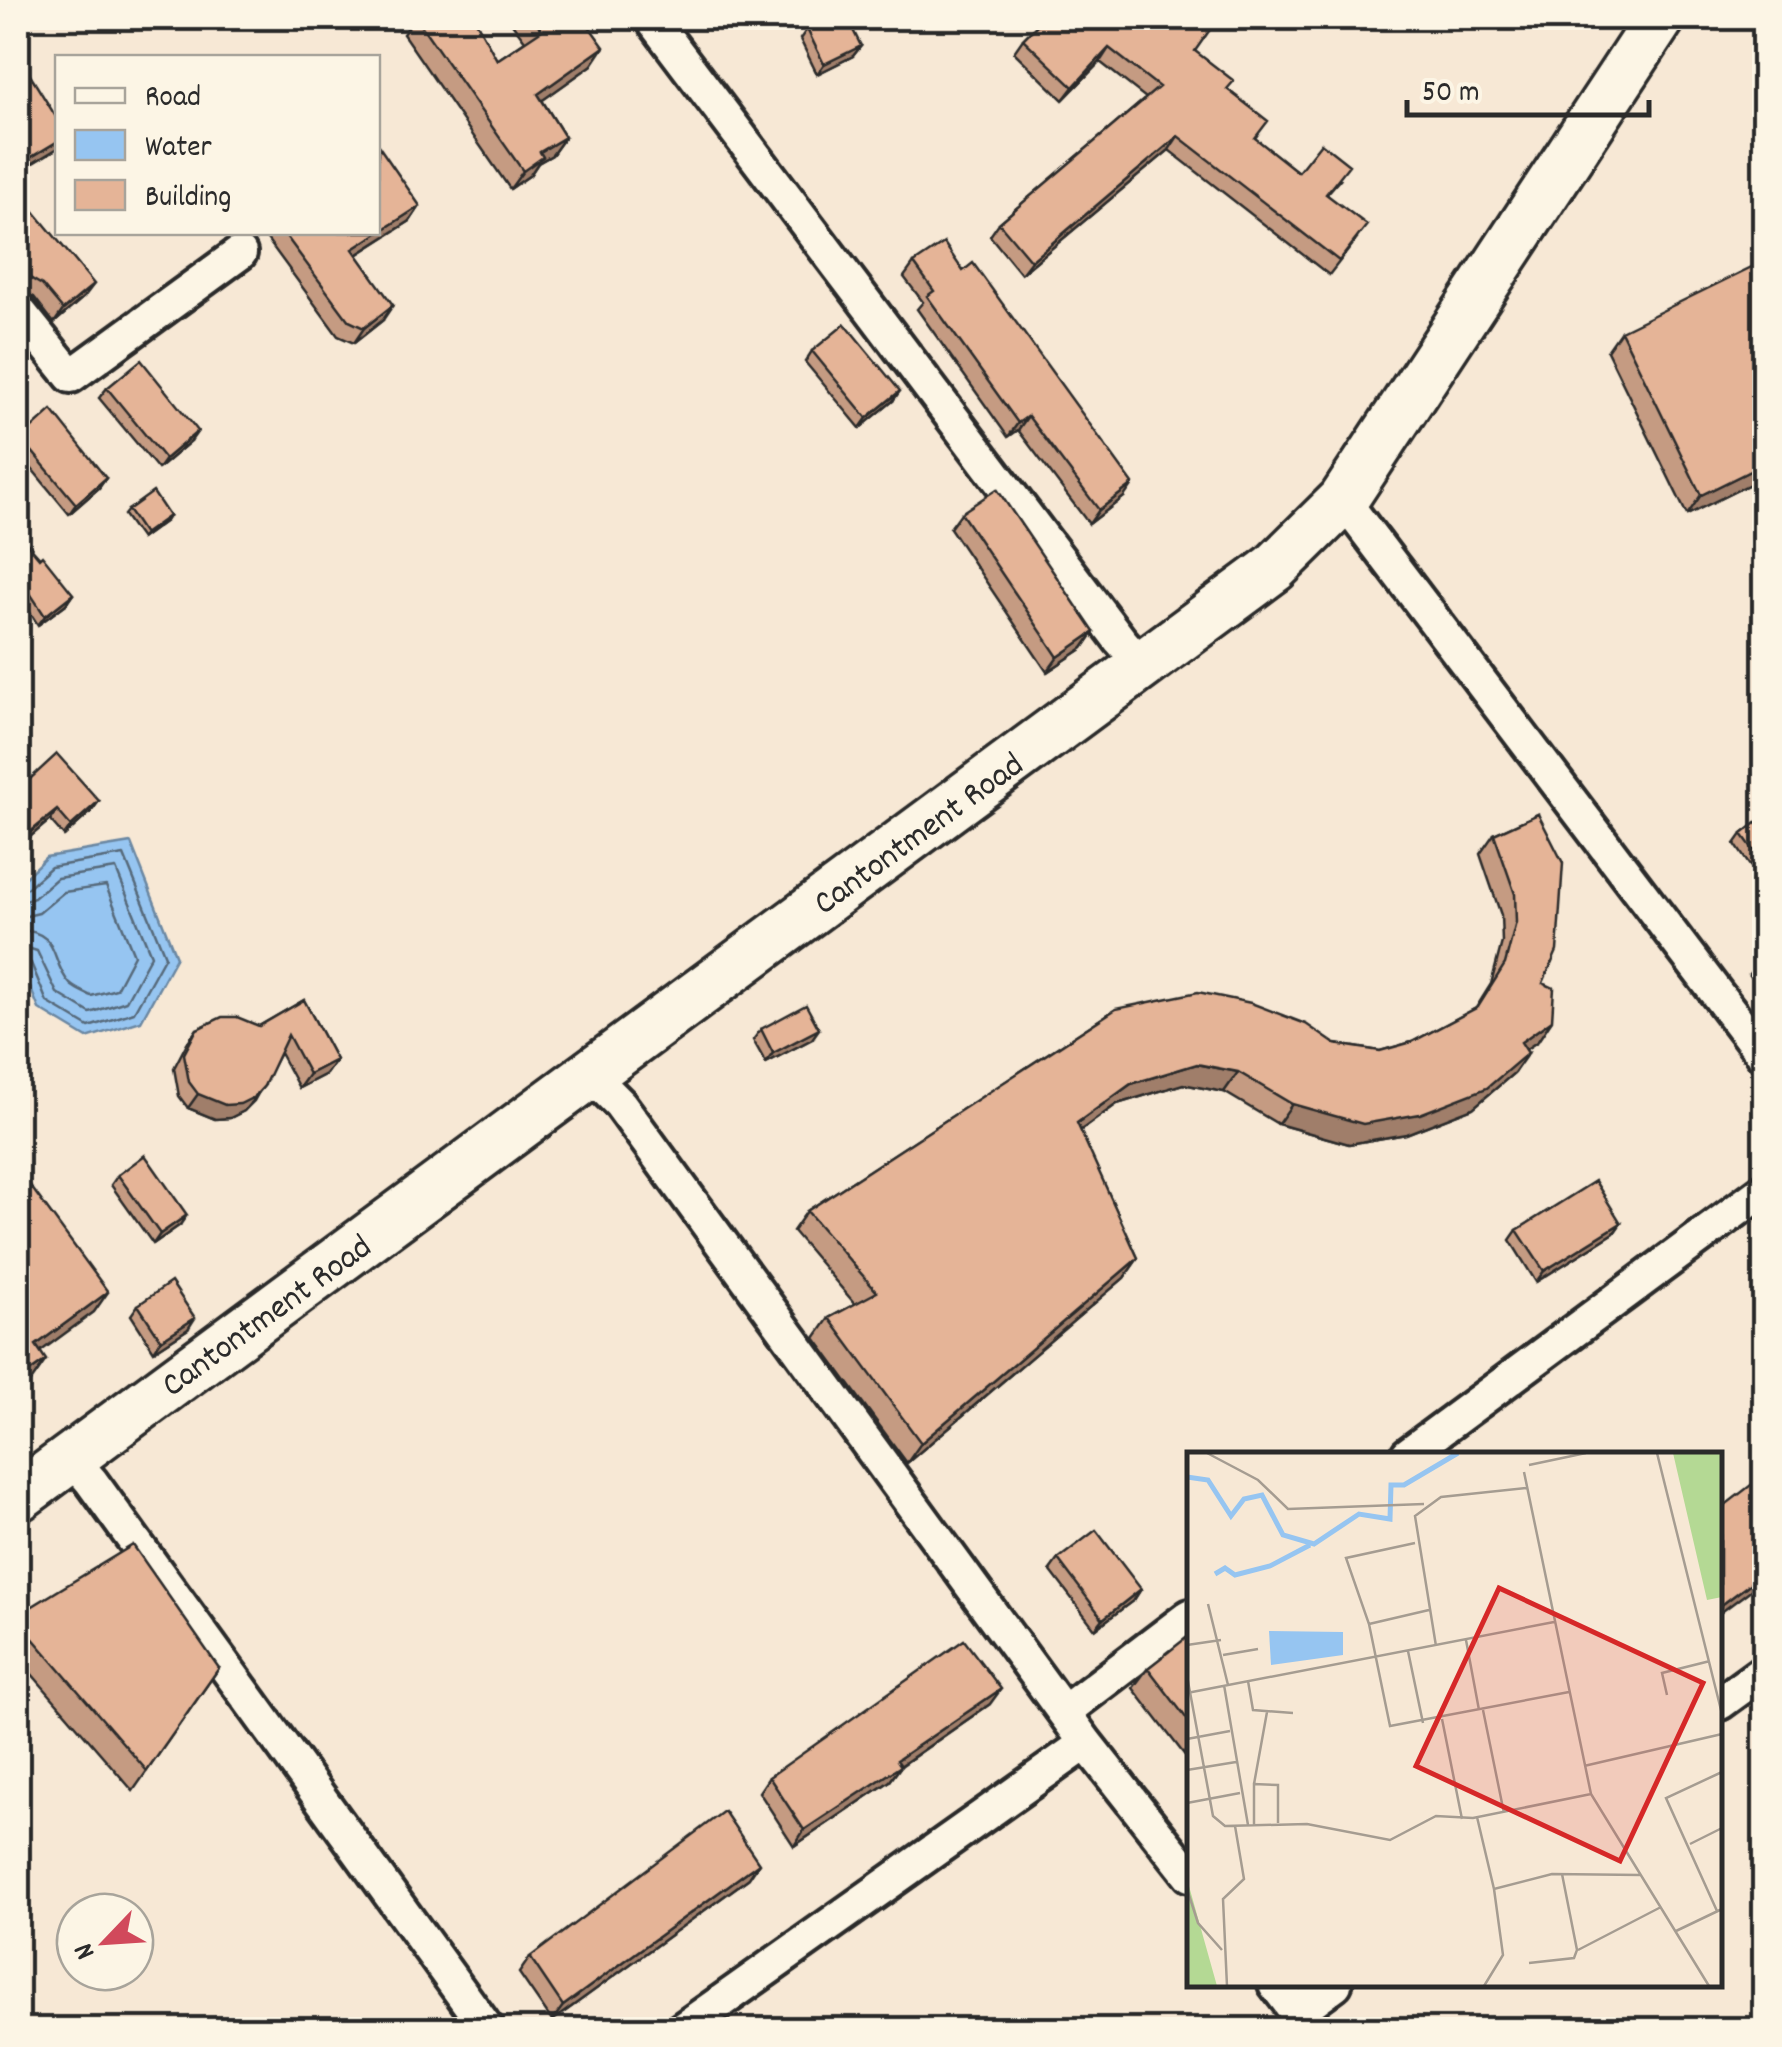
<svg xmlns="http://www.w3.org/2000/svg" width="1782" height="2047" font-family="Dekko,sans-serif">
<style>
.water{fill:#96c5f1;stroke:#6b87a2;stroke-width:2.5}
.lines{fill:none;stroke-linecap:round;stroke-linejoin:round}
.shore{stroke:#56697a;stroke-width:2.5}
.street-casing{stroke:#2b2b2b;stroke-width:40}
.secondary-casing{stroke:#2b2b2b;stroke-width:55}
.street{stroke:#fcf5e5;stroke-width:32}
.secondary{stroke:#fcf5e5;stroke-width:48}
.wall{fill:#c59b82;stroke:#2b2b2b;stroke-width:2.5}
.shaded-wall{fill:#a07e6a;stroke:#2b2b2b;stroke-width:2.5}
.building{fill:#e5b497;stroke:#2b2b2b;stroke-width:2.5}
.labels{text-anchor:middle;stroke-width:8;stroke-linejoin:round;paint-order:stroke}
.street-label{font-size:35px;fill:#2b2b2b;stroke:#fcf5e5}
.inset-river{fill:none;stroke:#96c5f1;stroke-width:5}
.inset-road{fill:none;stroke:#a59c91;stroke-width:2.5}
.view{fill:#d62828;fill-opacity:0.15;stroke:#d62828;stroke-width:5}
.inset-edge{fill:none;stroke:#2b2b2b;stroke-width:5}
</style>
<rect width="100%" height="100%" fill="#f7e8d5"/>
<filter id="ink" filterUnits="userSpaceOnUse"><feTurbulence type="fractalNoise" baseFrequency=".01" numOctaves="2"/><feDisplacementMap in="SourceGraphic" scale="20" xChannelSelector="R" yChannelSelector="G"/><feConvolveMatrix kernelMatrix="1 2 1 2 8 2 1 2 1" color-interpolation-filters="sRGB"/></filter>
<g filter="url(#ink)">
<path class="water" d="M131,843L176,957L141,1021L87,1038L39,1009L18,957V884L46,857Z"/>
<g class="lines">
<path class="shore" d="M18,890L27,888L51,867L124,855L165,956L134,1012L89,1027L47,1002L31,963L18,957
M18,903L34,898L57,878L116,869L151,955L126,1001L90,1013L57,993L37,951L18,945
M18,918L39,913L64,892L106,886L134,955L116,989L91,996C85,993 75,989 70,984C49,961 62,931 18,930"/>
<defs>
<path id="street" d="M651,18L1120,640L1142,665
M18,310L71,376L240,253
M1343,500L1764,1056
M590,1074L620,1104L1086,1743L1190,1875
M1408,1454L1764,1190
M71,1458L91,1481L488,2030
M1720,1703L1764,1671
M1064,1712L1190,1616
M1275,1984L1310,2030
M1297,2012L1335,1984
M681,2030L1086,1743"/>
<path id="secondary" d="M18,1497L1274,568L1343,500L1660,18"/>
</defs>
<use href="#street" class="street-casing"/>
<use href="#secondary" class="secondary-casing"/>
<use href="#street" class="street"/>
<use href="#secondary" class="secondary"/>
</g>
<path class="wall" d="M415,18H474L497,60L525,41L508,18H583L592,65L542,100L565,137L552,155L538,163L530,175L510,189L403,34Z
M1042,18H1191L1195,51L1228,90L1255,139L1298,172L1340,179L1327,194L1357,239L1329,275L1169,150L1021,274L990,236L999,223L1146,98L1100,62L1063,100L1014,52L1023,39L1043,19Z
M807,29L861,46L853,56L817,74L800,39Z
M18,192L85,296L54,323L34,297L21,291L18,287Z
M420,206L410,221L357,255L383,320L354,343L338,336L262,232H378Z
M914,263L1124,497L1089,524L1018,430L1008,437L917,309L923,302L904,277Z
M1621,331L1764,477L1687,515L1607,351Z
M812,351L893,401L860,428L805,362Z
M107,388L191,441L158,469L99,398Z
M21,438L106,478L99,488L69,514L18,452V443Z
M128,510L169,516L166,521L141,539L124,515Z
M961,513L1094,632L1083,648L1047,672L950,528Z
M18,533L73,594L66,604L38,625L18,594Z
M18,790L99,801L91,812L64,836L50,820L18,847Z
M1538,814L1543,983L1538,1041L1526,1049L1514,1073L1473,1108L1406,1134L1349,1144L1278,1124L1224,1092L1183,1084L1117,1104L1080,1131L1138,1258L1124,1278L907,1463L815,1338L829,1318L855,1304L793,1231L807,1211L1116,1009L1380,1051L1412,1042L1476,1008L1491,984L1502,942L1501,915L1480,854L1494,834Z
M1764,817V855L1750,866L1735,844L1742,834Z
M1764,955V993L1749,974Z
M304,1000L336,1060L326,1074L299,1088L280,1053L254,1101L244,1111L230,1118L215,1119L188,1108L179,1096L174,1068L187,1043L197,1029L259,1026Z
M761,1029L812,1039L766,1063L753,1040Z
M118,1175L180,1225L153,1244L111,1185Z
M1621,1223L1614,1233L1536,1282L1510,1240L1517,1230Z
M138,1305L188,1329L154,1351L131,1315Z
M1058,1559L1141,1589L1134,1600L1095,1629L1050,1570Z
M18,1615L219,1668L133,1791L18,1658Z
M1190,1637V1762L1133,1688L1148,1668Z
M990,1704L901,1766L890,1781L794,1846L759,1792L769,1777Z
M749,1878L552,2021L519,1973L530,1957Z"/>
<path class="shaded-wall" d="M861,46L853,56L817,74L824,64Z
M604,47L592,65L526,112L538,94Z
M1109,48L1100,62L1063,100L1073,87Z
M1178,136L1169,150L1021,274L1031,261Z
M565,137L552,155L538,163L530,175L510,189L523,171L540,152Z
M58,141V148L18,172V165Z
M420,206L410,221L342,264L353,249Z
M94,284L85,296L54,323L63,310Z
M393,305L383,320L354,343L364,328Z
M900,391L893,401L860,428L867,418Z
M1028,416L1018,430L1008,437L1018,423Z
M198,431L191,441L158,469L165,459Z
M1764,464V477L1687,515L1701,495Z
M106,478L99,488L69,514L76,504Z
M1133,484L1124,497L1089,524L1099,510Z
M169,516L166,521L141,539L144,534Z
M73,594L66,604L38,625L45,616Z
M1094,632L1083,648L1047,672L1058,657Z
M99,801L91,812L64,836L71,826Z
M57,810L50,820L18,847V842Z
M1764,850V855L1750,866L1758,856Z
M1552,1020L1538,1041L1507,1062L1521,1042Z
M819,1029L812,1039L766,1063L773,1053Z
M1528,1053L1514,1073L1473,1108L1406,1134L1349,1144L1278,1124L1292,1104Z
M336,1060L326,1074L299,1088L309,1074Z
M1197,1064L1238,1072L1224,1092L1183,1084L1117,1104L1063,1143L1077,1123L1131,1084Z
M264,1086L244,1111L230,1118L215,1119L188,1108L198,1094Z
M187,1215L180,1225L153,1244L160,1234Z
M1621,1223L1614,1233L1536,1282L1544,1271Z
M1138,1258L1124,1278L907,1463L921,1443Z
M108,1292L94,1312L22,1365L36,1345Z
M195,1318L188,1329L154,1351L161,1340Z
M46,1360L32,1380L18,1390V1380Z
M1764,1573V1580L1720,1613V1606Z
M1141,1589L1134,1600L1095,1629L1103,1619Z
M1001,1689L990,1704L887,1775L901,1766L890,1781L794,1846L804,1830L897,1760Z
M759,1863L749,1878L552,2021L563,2006Z"/>
<path class="building" d="M416,18H474L497,60L542,30L533,18H583L604,47L538,94L565,137L540,152L543,157L523,171Z
M831,18H847L861,46L824,64L807,29Z
M1044,18H1191L1209,31L1195,51L1234,81L1227,89L1268,121L1255,138L1298,172L1321,143L1349,165L1326,194L1367,225L1339,261L1178,136L1031,261L999,223L1159,87L1109,48L1073,87L1023,39Z
M20,59L58,120V141L18,165V60Z
M378,145L420,206L353,249L393,305L364,328L349,321L283,232H378Z
M18,192L94,284L63,310L42,285L30,278L18,263Z
M944,243L963,271L973,263L1133,484L1099,510L1028,416L1018,423L927,296L934,291L914,263Z
M1764,261V464L1701,495L1621,331Z
M845,324L900,391L867,418L812,351Z
M141,360L198,431L165,459L107,388Z
M52,410L106,478L76,504L21,438Z
M997,489L1094,632L1058,657L961,513Z
M153,492L169,516L144,534L128,510Z
M18,533L39,558L42,555L73,594L45,616L18,575Z
M57,754L99,801L71,826L57,810L18,842V790Z
M1538,814L1563,863L1557,951L1543,983L1554,988L1552,1020L1521,1042L1528,1053L1487,1088L1420,1114L1363,1124L1292,1104L1238,1072L1197,1064L1131,1084L1077,1123L1138,1258L921,1443L829,1318L877,1292L807,1211L1116,1009L1198,992L1251,1003L1306,1024L1335,1044L1380,1051L1412,1042L1478,1007L1505,964L1516,922L1515,894L1494,834Z
M1764,817V850L1758,856L1742,834Z
M304,1000L336,1060L309,1074L288,1035L264,1086L254,1097L240,1104L225,1105L198,1094L189,1082L184,1054L197,1029L222,1017H237L259,1026Z
M806,1005L819,1029L773,1053L761,1029Z
M145,1155L187,1215L160,1234L118,1175Z
M18,1169L108,1292L36,1345L46,1360L18,1380Z
M1595,1181L1621,1223L1544,1271L1517,1230Z
M171,1282L195,1318L161,1340L138,1305Z
M1764,1475V1573L1720,1606V1509Z
M1096,1530L1141,1589L1103,1619L1058,1559Z
M133,1545L219,1668L147,1771L18,1621V1615Z
M1186,1638L1190,1643V1723L1148,1668Z
M964,1640L1001,1689L897,1760L901,1766L804,1830L769,1777Z
M724,1811L759,1863L563,2006L530,1957Z"/>
</g>
<g class="labels">
<g class="street-label">
<text transform="translate(917 832) rotate(-36)" y="12">Cantontment Road</text>
<text transform="translate(265 1314) rotate(-36)" y="12">Cantontment Road</text>
</g>
</g>
<g transform="translate(1187 1452)">
<rect width="535" height="535" fill="#f7e8d5"/>
<path d="M486,1H535V145L520,148ZM0,427L30,534H0Z" fill="#b4d994"/>
<path d="M82,179L156,180V203L84,213Z" fill="#96c5f1"/>
<path class="inset-river" d="M0,25L21,28L44,64L57,47L75,43L96,83L127,92L172,62L203,67L204,33H217L271,1M28,122L38,116L48,123L83,114L123,93"/>
<path class="inset-road" d="M20,1L71,28L101,57L237,52M470,1L535,262M342,13L399,1M337,20L404,342L522,534M228,91L159,106L182,172L203,274L382,240M0,134V169M21,152L41,233M182,172L242,158M279,188L292,258M0,193L34,188M249,194L228,64L254,45L340,36M221,199L236,271M36,203L71,197M0,224L26,364L38,374L120,372L203,388L249,364L286,366L404,342M61,229L66,258L106,261M37,233L61,373M0,241L367,170M480,243L475,221L523,209M296,258L317,361M255,267L275,367M0,287L43,279M397,314L535,282M0,318L49,310M67,332L80,260M0,351L53,341M290,365L307,437L365,422L454,423M67,373V332L91,333V371M503,392L535,376M0,437L11,471L35,498M530,459L479,346L535,320M489,479L535,457M391,498L474,455M342,511L387,506L390,498L375,422M40,534L36,447L57,427L48,374M297,534L316,503L307,437"/>
<path class="view" d="M312,136L516,231L433,409L229,314Z"/>
<rect width="535" height="535" class="inset-edge"/>
</g>
<rect width="1782" height="2047" fill="none" stroke="#fcf5e5" stroke-width="60"/>
<rect x="30" y="30" width="1722" height="1987" fill="none" stroke="#2b2b2b" stroke-width="4" filter="url(#ink)"/>
<rect x="55" y="55" width="325" height="180" fill="#fcf5e5" stroke="#a8a49b" stroke-width="2.5"/>
<rect x="75" y="88" width="50" height="15" fill="#fcf5e5" stroke="#a8a49b" stroke-width="2.5"/>
<text x="145" y="105" font-size="30" fill="#2b2b2b">Road</text>
<rect x="75" y="130" width="50" height="30" fill="#96c5f1" stroke="#a8a49b" stroke-width="2.5"/>
<text x="145" y="155" font-size="30" fill="#2b2b2b">Water</text>
<rect x="75" y="180" width="50" height="30" fill="#e5b497" stroke="#a8a49b" stroke-width="2.5"/>
<text x="145" y="205" font-size="30" fill="#2b2b2b">Building</text>
<g transform="translate(105 1942) rotate(245)"><circle r="48" fill="#fcf5e5" stroke="#a8a49b" stroke-width="2.5"/>
<path d="M0-8L18 38L0 25L-18 38Z" fill="#d1495b"/>
<text y="-15" font-size="28" font-weight="bold" text-anchor="middle" fill="#2b2b2b">N</text>
</g>
<path d="M1407 100v15h242v-15" fill="none" stroke="#2b2b2b" stroke-width="5"/>
<text x="1422" y="100" font-size="30" fill="#2b2b2b" stroke="#fcf5e5" stroke-width="8" paint-order="stroke">50 m</text>
</svg>
